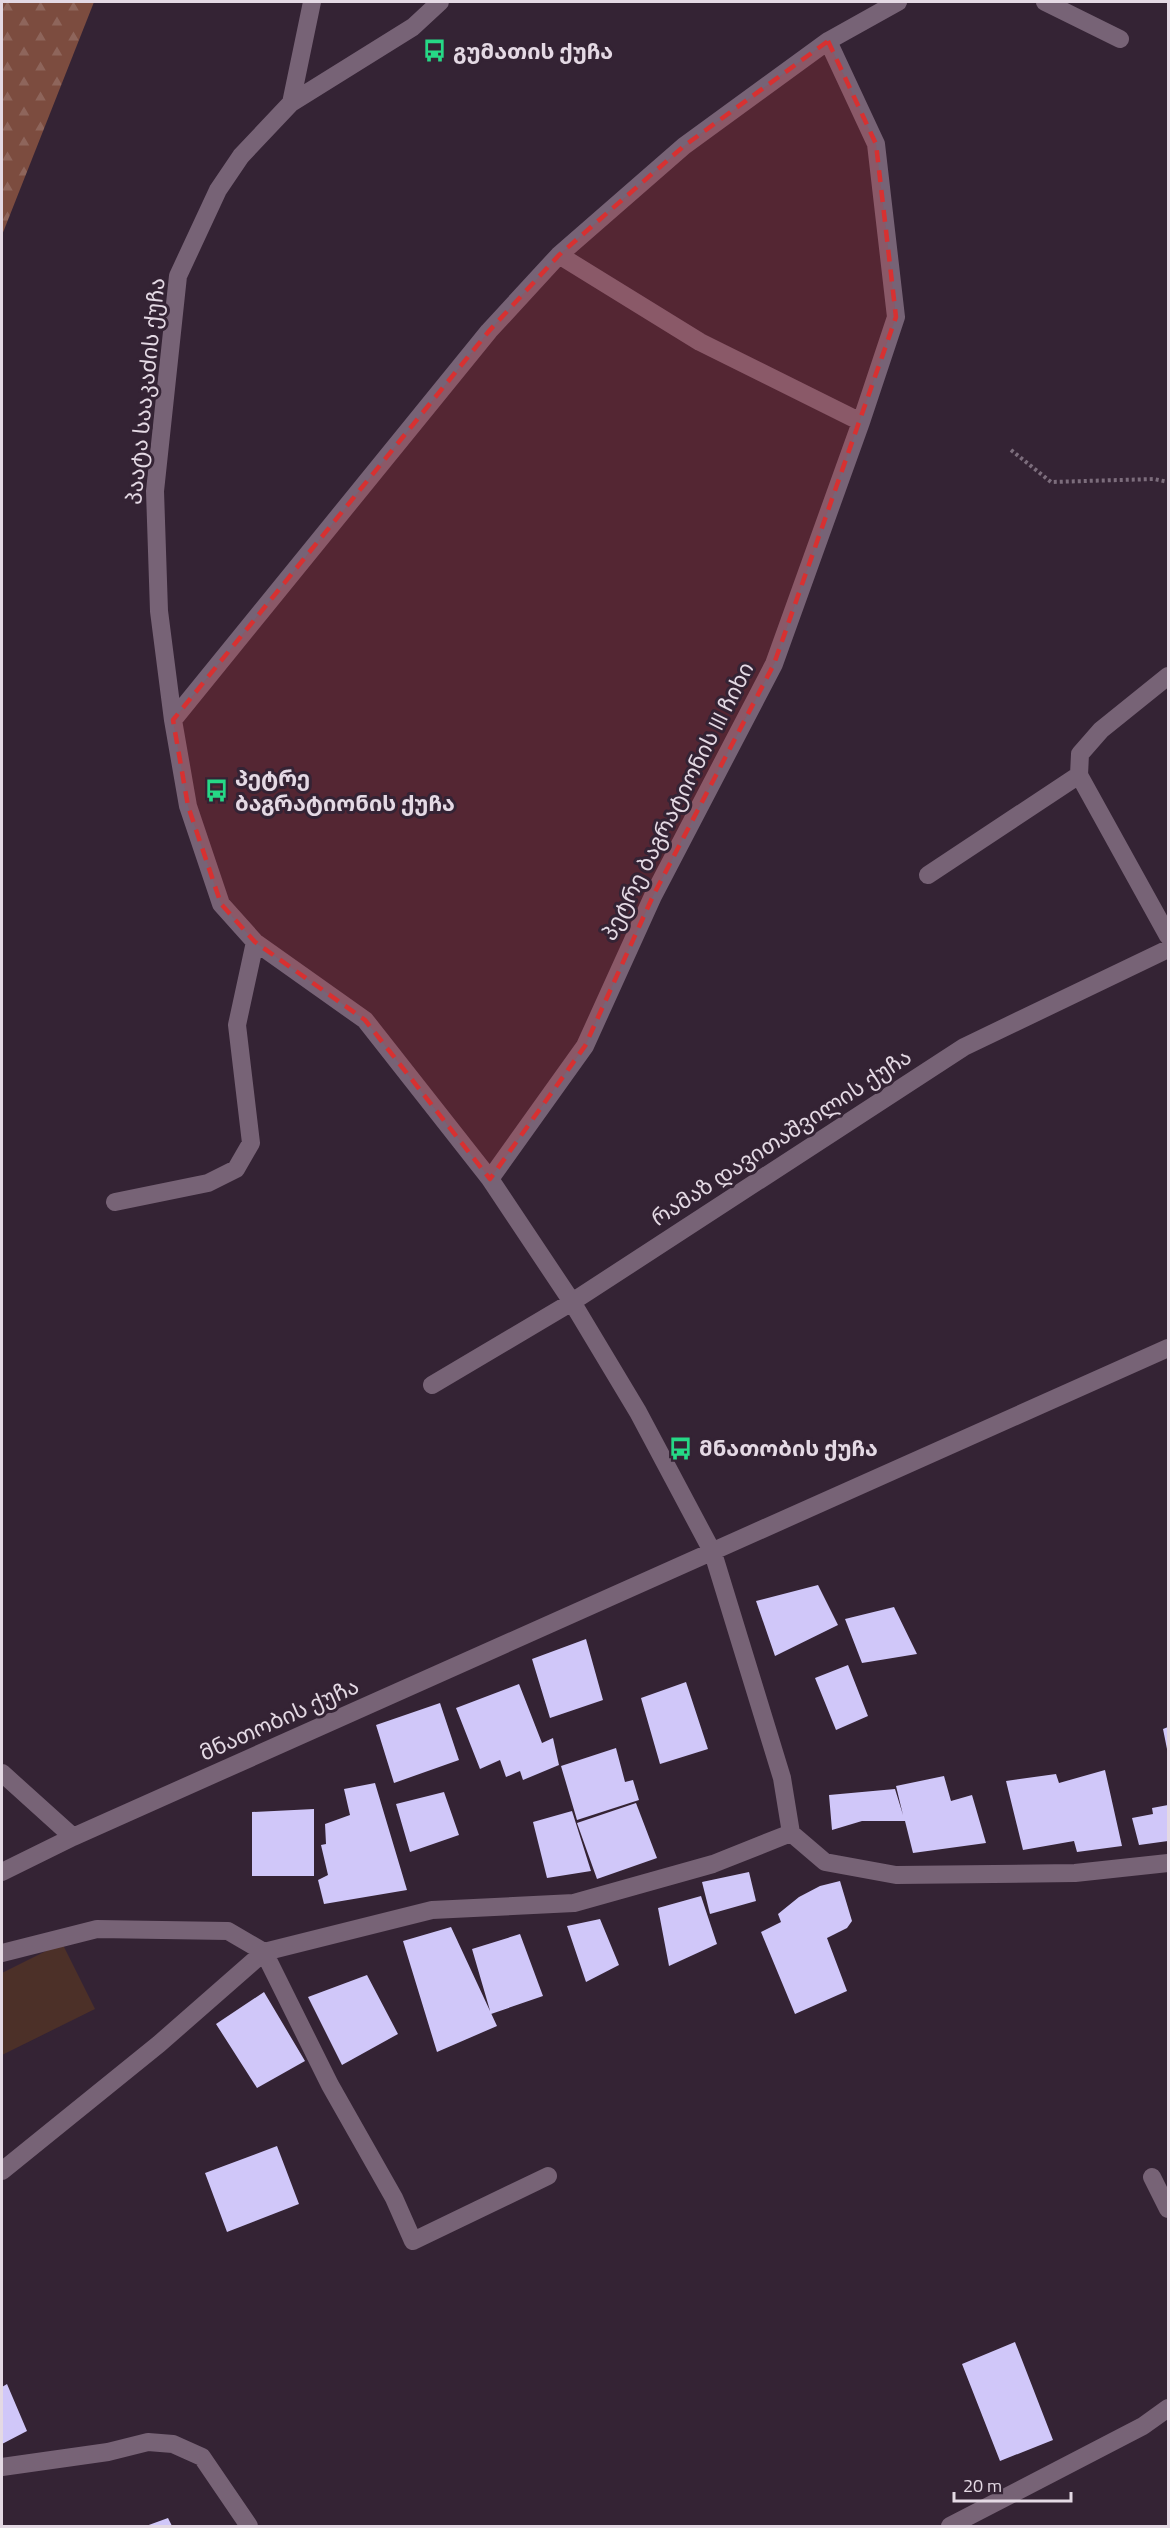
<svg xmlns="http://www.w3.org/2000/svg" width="1170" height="2528" font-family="'Titillium Web','Noto Sans Georgian',sans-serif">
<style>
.forest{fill:url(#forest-firs)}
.garden{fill:#4c3028}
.building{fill:#d0c7f9}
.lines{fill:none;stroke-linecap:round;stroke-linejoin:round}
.path{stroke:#7c6d7c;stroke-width:4;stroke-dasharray:3 3;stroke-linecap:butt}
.minor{stroke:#776376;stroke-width:18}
.marked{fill:#d73131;fill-opacity:0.2;stroke:#d73131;stroke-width:4.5;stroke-dasharray:12 8;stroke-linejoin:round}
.labels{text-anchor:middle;stroke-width:6;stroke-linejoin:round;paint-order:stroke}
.poi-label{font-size:22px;font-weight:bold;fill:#e4d9e4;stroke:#342334;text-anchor:start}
.street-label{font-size:22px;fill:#e4d9e4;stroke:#342334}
</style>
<defs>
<pattern id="forest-firs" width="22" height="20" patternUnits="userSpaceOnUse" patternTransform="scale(1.5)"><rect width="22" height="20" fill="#7c4c3f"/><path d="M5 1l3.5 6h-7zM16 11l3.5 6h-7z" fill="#8e655b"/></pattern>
</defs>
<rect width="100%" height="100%" fill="#342334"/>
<path class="forest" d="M2,2H94L2,235Z"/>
<path class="garden" d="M62,1943L95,2009L2,2055V1973Z"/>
<path class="building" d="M818,1585L838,1625L775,1656L756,1601Z
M894,1607L917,1654L862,1663L845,1619Z
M586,1639L603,1700L550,1718L532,1659Z
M848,1665L868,1716L836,1730L815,1678Z
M686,1682L708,1749L660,1764L641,1698Z
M519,1684L542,1743L553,1738L559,1765L523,1780L520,1771L506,1777L500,1760L480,1769L456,1708Z
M440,1703L459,1760L394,1783L376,1725Z
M1168,1727V1754L1163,1729Z
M616,1748L625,1782L633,1780L639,1800L577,1820L561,1766Z
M1105,1770L1122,1846L1077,1852L1074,1841L1023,1850L1006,1781L1056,1774L1059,1783Z
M944,1776L951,1801L972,1795L986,1843L913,1853L905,1821H862L832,1830L829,1795L895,1789L903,1815L896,1786Z
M375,1783L407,1890L324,1904L318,1880L328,1875L321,1845L326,1844L325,1824L350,1815L344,1789Z
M444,1792L459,1835L410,1852L396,1804Z
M636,1803L657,1858L597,1879L577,1823Z
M1168,1805V1841L1139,1845L1132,1818L1153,1814L1152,1808Z
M314,1809V1876H252V1812Z
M572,1811L591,1871L547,1878L533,1822Z
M749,1872L756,1901L710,1914L702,1882Z
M840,1881L852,1921L847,1928L827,1938L847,1991L795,2014L761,1932L781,1922L778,1914L799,1897L820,1886Z
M701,1896L717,1944L669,1966L658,1908Z
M600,1919L619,1965L586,1982L567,1926Z
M451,1927L497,2026L437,2052L403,1941Z
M520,1934L543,1996L491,2014L472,1949Z
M367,1975L398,2034L342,2065L308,1997Z
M264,1992L305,2061L257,2088L216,2024Z
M277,2146L299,2204L227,2232L205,2173Z
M1015,2342L1053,2440L1000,2461L962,2364Z
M7,2384L27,2431L2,2444V2387Z
M168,2518L172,2526H146Z"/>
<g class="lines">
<path class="path" d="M1011,450L1051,482L1154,479L1168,482"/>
<path class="minor" d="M440,2L413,27L291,103L241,156L218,190L178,276L155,491L159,611L173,720L188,806L221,904L255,942L365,1020L490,1179L572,1302L638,1412L713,1553L782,1778L791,1833
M1045,2L1120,39
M291,103L312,2
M559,255L700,342L861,422
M1168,676L1101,730L1080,754L1079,775L1168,936
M173,720L489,331L559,255L684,146L828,41L898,2
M928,875L1079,775
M490,1179L585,1046L653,896L774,664L861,422L896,317L876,144L828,41
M115,1202L208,1183L236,1169L251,1143L237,1025L255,942
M432,1385L572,1302L964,1047L1168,949
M2,1773L73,1837
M791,1833L825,1862L896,1875L1075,1873L1168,1863
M2,1872L73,1837L1168,1348
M2,1953L97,1929L228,1931L264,1952L330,2085L394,2198L413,2241L548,2176
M2,2171L159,2044L264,1952L432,1910L574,1903L713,1864L791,1833
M1152,2177L1168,2209
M2,2467L108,2452L148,2442L173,2444L202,2457L249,2526
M950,2526L1143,2426L1168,2408"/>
</g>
<path class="marked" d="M828,41L876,144L896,317L774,664L653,896L585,1046L490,1179L365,1020L255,942L221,904L188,806L173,720L489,331L559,255L684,146Z"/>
<defs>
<symbol id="bus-bare" viewBox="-9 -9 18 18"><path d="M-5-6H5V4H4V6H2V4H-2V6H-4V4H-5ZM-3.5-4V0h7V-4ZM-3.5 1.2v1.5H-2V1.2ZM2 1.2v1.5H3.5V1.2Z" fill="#26d886" stroke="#342334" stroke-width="2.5" paint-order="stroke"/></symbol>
</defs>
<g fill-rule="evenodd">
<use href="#bus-bare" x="418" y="34" width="33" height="33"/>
<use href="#bus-bare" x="200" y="774" width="33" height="33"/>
<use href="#bus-bare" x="664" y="1432" width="33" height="33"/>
</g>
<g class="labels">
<g class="poi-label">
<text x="453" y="59">გუმათის ქუჩა</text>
<text x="235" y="786">პეტრე<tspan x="235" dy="25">ბაგრატიონის ქუჩა</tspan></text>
<text x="699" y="1456">მნათობის ქუჩა</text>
</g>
<g class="street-label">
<text transform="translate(145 391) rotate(-84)" y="8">პაატა სააკაძის ქუჩა</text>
<text transform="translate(677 801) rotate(-63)" y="8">პეტრე ბაგრატიონის III ჩიხი</text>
<text transform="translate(781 1137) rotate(-33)" y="8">რამაზ დავითაშვილის ქუჩა</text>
<text transform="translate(279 1719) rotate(-24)" y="8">მნათობის ქუჩა</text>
</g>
</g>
<rect width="1170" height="2528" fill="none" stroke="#e4d9e4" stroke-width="6"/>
<path d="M954 2492v9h117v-9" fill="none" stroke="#e4d9e4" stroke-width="3"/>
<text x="963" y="2492" font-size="18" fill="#e4d9e4" stroke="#342334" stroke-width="4.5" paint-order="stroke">20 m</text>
</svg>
